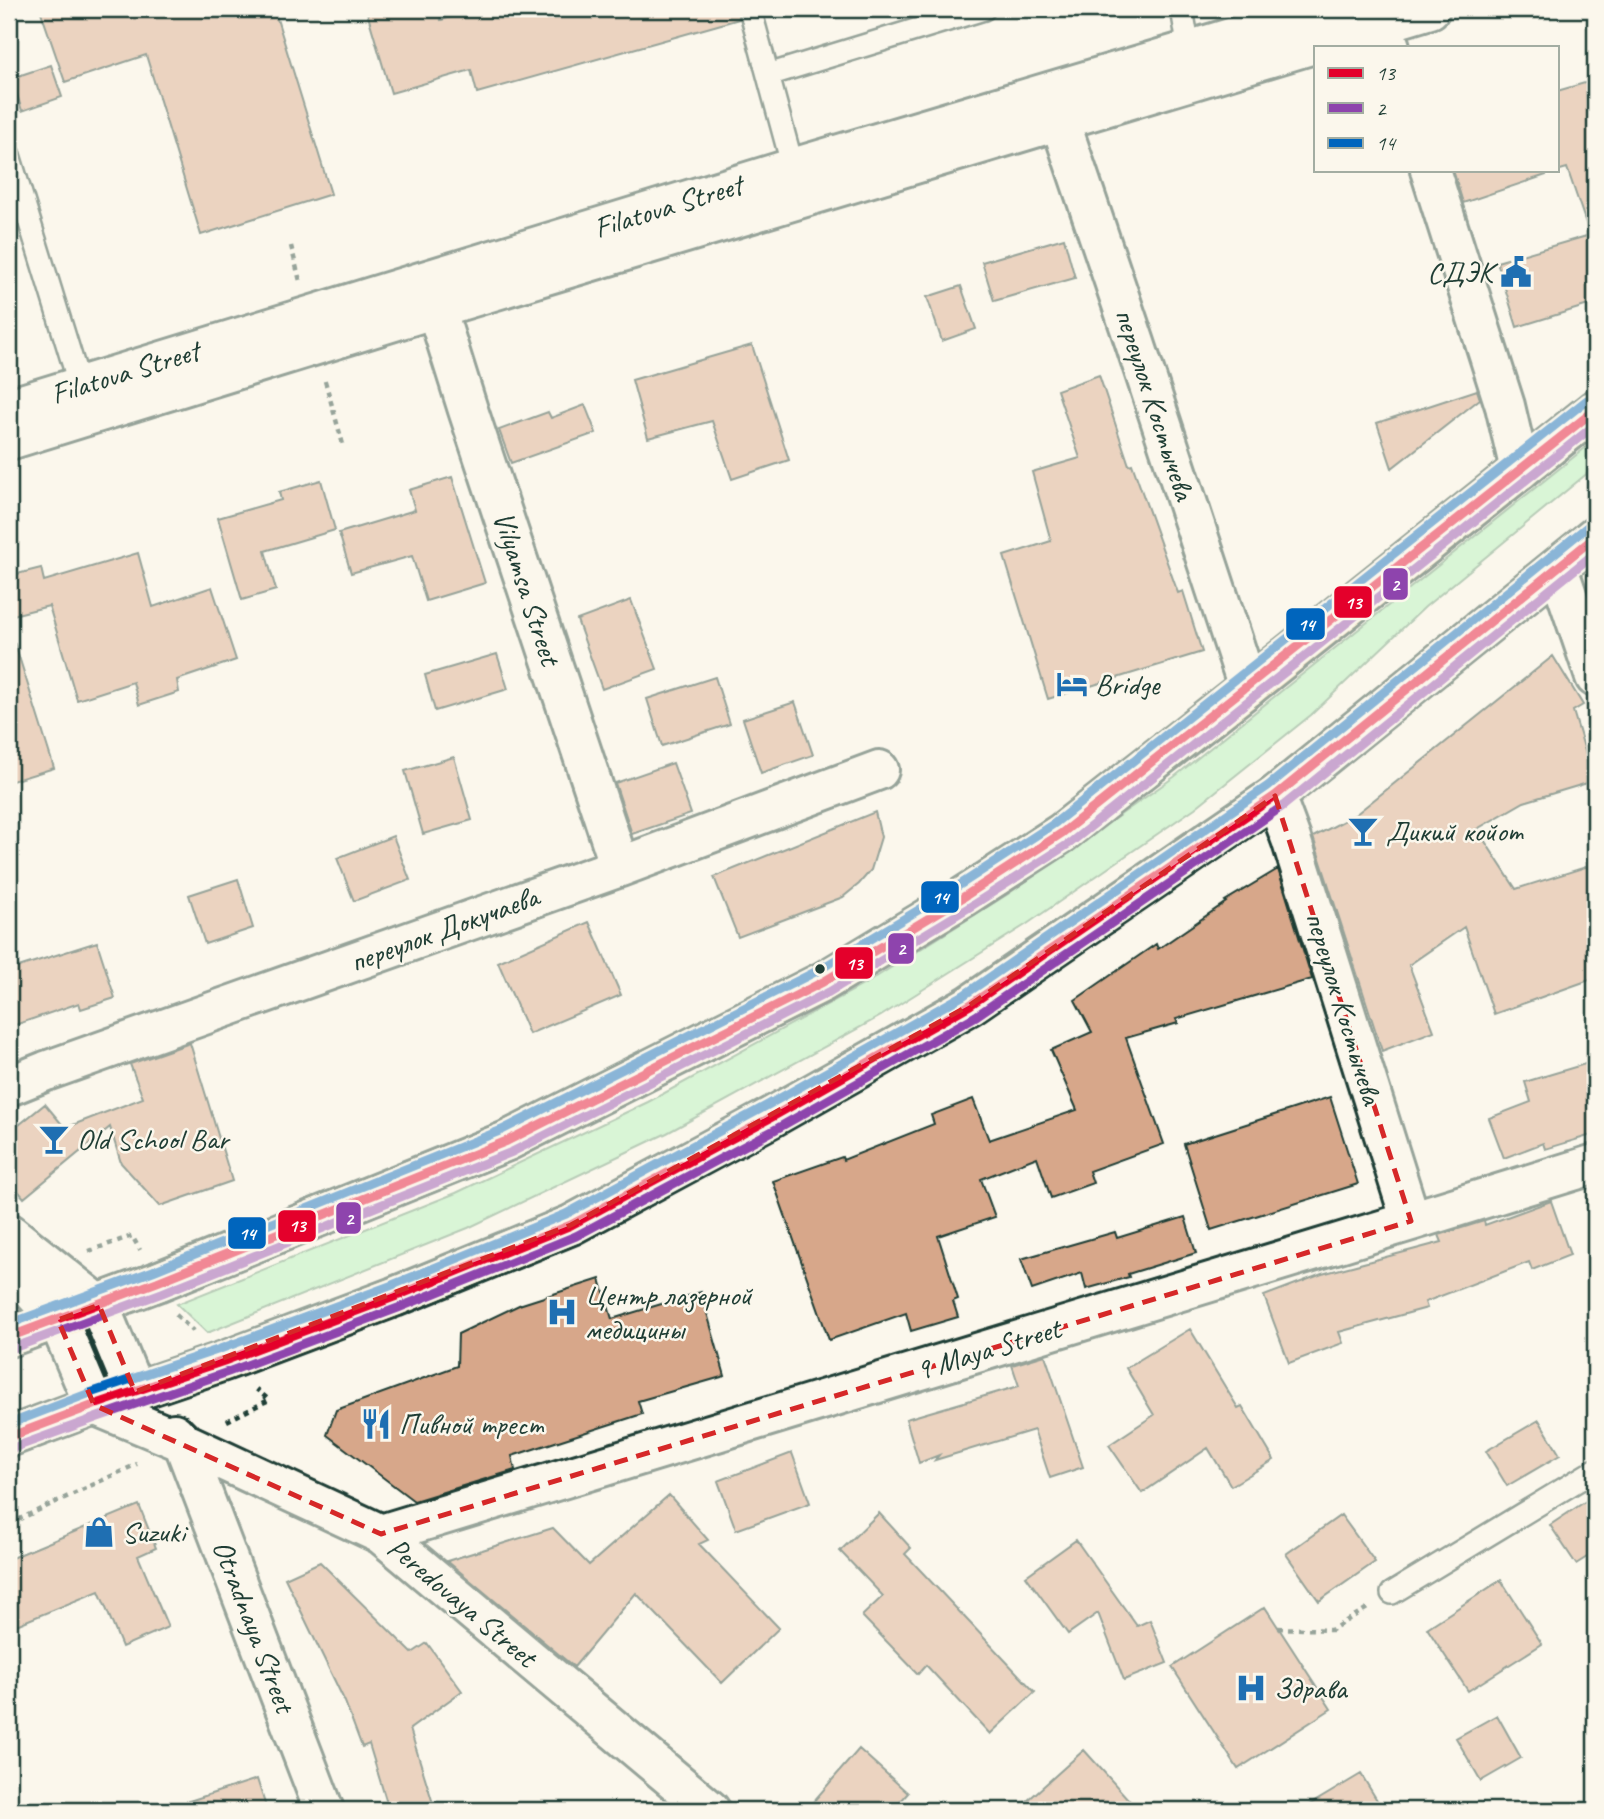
<svg xmlns="http://www.w3.org/2000/svg" width="1604" height="1819" font-family="Caveat,sans-serif">
<style>
.green{fill:#aff1ba;stroke:#679777;stroke-width:2}
.building{fill:#d7a78a;stroke:#1f3d34;stroke-width:2}
.lines{fill:none;stroke-linecap:round;stroke-linejoin:round}
.service-casing{stroke:#1f3d34;stroke-width:26}
.minor-casing{stroke:#1f3d34;stroke-width:44}
.secondary-casing{stroke:#1f3d34;stroke-width:44}
.primary-casing{stroke:#1f3d34;stroke-width:44}
.path{stroke:#1f3d34;stroke-width:4.5;stroke-dasharray:5 5;stroke-linecap:butt}
.service{stroke:#fbf7ec;stroke-width:21}
.minor{stroke:#fbf7ec;stroke-width:38}
.secondary{stroke:#fbf7ec;stroke-width:38}
.primary{stroke:#faddab;stroke-width:38}
.bus-1-casing{stroke:#fbf7ec;stroke-width:14}
.bus-2-casing{stroke:#fbf7ec;stroke-width:14}
.bus-3-casing{stroke:#fbf7ec;stroke-width:14}
.bus-1{stroke:#e4002b;stroke-width:9}
.bus-2{stroke:#8e44ad;stroke-width:9}
.bus-3{stroke:#0065bd;stroke-width:9}
.marked{fill:none;stroke:#d62828;stroke-width:5;stroke-dasharray:14 9;stroke-linejoin:round}
.bus-dot{fill:#1f3d34;stroke:#fbf7ec;stroke-width:2.5}
.labels{text-anchor:middle;stroke-width:5;stroke-linejoin:round;paint-order:stroke}
.street-label{font-size:30px;fill:#1f3d34;stroke:#fbf7ec}
.poi-label{font-size:30px;fill:#1f3d34;stroke:#fbf7ec;text-anchor:start}
.line-badge{stroke:#fbf7ec;stroke-width:2.5}
.badge-label{font-size:19px;text-anchor:middle;font-weight:bold;fill:#fff}
</style>
<rect width="100%" height="100%" fill="#fbf7ec"/>
<filter id="ink" filterUnits="userSpaceOnUse"><feTurbulence type="fractalNoise" baseFrequency=".0143" numOctaves="2"/><feDisplacementMap in="SourceGraphic" scale="14" xChannelSelector="R" yChannelSelector="G"/><feConvolveMatrix kernelMatrix="1 2 1 2 8 2 1 2 1" color-interpolation-filters="sRGB"/></filter>
<g filter="url(#ink)">
<path class="green" d="M1595,440V467L1425,607L1311,715L1195,808L1027,924L881,1016L667,1133L468,1228L207,1333L177,1304L456,1193L648,1102L865,984L1008,894L1174,777Z"/>
<path class="building" d="M40,9H274L331,194L201,235L146,55L65,82Z
M366,9H438L441,20L480,9H737L739,19L477,93L471,70L391,93Z
M51,65L62,97L22,111L12,78Z
M1595,80V303L1517,327L1497,262L1590,235L1567,168L1557,171V91Z
M1453,170H1545L1546,175L1463,203Z
M1064,238L1075,278L994,301L982,262Z
M961,286L976,329L942,341L927,297Z
M752,345L789,460L732,479L712,421L648,438L632,380Z
M1099,375L1129,465L1132,464L1178,593L1183,591L1202,652L1048,699L1004,556L1051,541L1032,472L1080,458L1057,390Z
M1477,390L1480,399L1392,468L1377,423Z
M585,405L596,433L511,463L499,430L548,412L551,418Z
M452,477L485,583L426,601L412,556L351,573L339,533L415,510L409,490Z
M321,480L335,530L265,551L276,590L242,600L218,518L281,500L279,492Z
M138,553L153,607L212,587L236,660L177,680L179,692L139,705L133,682L77,700L49,606L9,616V576L41,568L44,581Z
M631,600L657,669L602,689L577,620Z
M15,644L54,768L9,782V645Z
M497,654L508,689L435,711L425,675Z
M1553,656L1583,705L1573,711L1594,781L1524,802L1477,829L1516,889L1595,864V978L1494,1014L1464,927L1409,965L1434,1031L1382,1051L1313,837L1355,815Z
M715,677L730,724L662,746L647,699Z
M795,702L813,755L761,773L743,719Z
M454,757L472,820L423,834L405,771Z
M673,763L691,814L632,834L615,783Z
M875,812L881,837L871,870L859,884L843,897L738,937L714,877Z
M393,836L410,880L354,901L337,858Z
M1278,869L1312,979L1176,1019L1178,1023L1126,1038L1164,1144L1089,1171L1093,1183L1051,1198L1037,1157L981,1179L995,1217L938,1236L958,1299L953,1301L958,1317L911,1331L906,1313L829,1340L773,1181L842,1157L843,1160L934,1124L931,1115L973,1099L989,1140L1077,1110L1051,1050L1092,1032L1075,1000L1156,944L1158,949L1226,902L1225,901Z
M238,879L253,928L205,944L189,895Z
M589,922L621,995L529,1034L498,962Z
M97,942L115,998L81,1009L79,1003L9,1027V970Z
M190,1043L232,1181L160,1206L121,1163L110,1127L24,1198L9,1180V1133L45,1104L65,1128L143,1098L130,1064Z
M1595,1061V1134L1545,1149L1543,1143L1504,1158L1489,1118L1531,1102L1525,1082Z
M1330,1097L1358,1184L1211,1230L1184,1144Z
M1551,1201L1570,1255L1532,1270L1529,1262L1425,1302L1427,1308L1339,1332L1343,1343L1289,1363L1264,1296L1322,1274L1442,1242L1439,1235L1484,1221L1485,1225Z
M1185,1217L1196,1253L1128,1274L1129,1277L1086,1289L1082,1273L1032,1290L1021,1259L1115,1232L1117,1238Z
M600,1279L612,1319L701,1292L725,1376L638,1401L642,1414L512,1456L515,1470L414,1501L327,1435L336,1410L457,1366L458,1334L519,1305Z
M1190,1329L1238,1408L1242,1406L1274,1460L1231,1486L1208,1448L1142,1493L1109,1445L1154,1415L1126,1368Z
M1045,1355L1083,1467L1050,1478L1034,1430L935,1460L939,1455L919,1463L906,1419L1019,1386L1012,1365Z
M1539,1420L1560,1455L1507,1486L1486,1451Z
M792,1453L810,1503L736,1530L718,1481Z
M669,1495L708,1540L699,1544L779,1628L722,1683L636,1593L574,1667L447,1561L553,1528L589,1565Z
M1595,1495V1552L1576,1564L1550,1525Z
M139,1505L156,1548L138,1556L168,1627L122,1647L99,1591L9,1628V1559Z
M879,1513L911,1548L905,1554L1035,1692L990,1734L926,1665L918,1674L862,1616L883,1596L840,1551Z
M1341,1515L1375,1562L1319,1601L1286,1554Z
M1076,1540L1137,1626L1150,1620L1167,1663L1124,1680L1098,1613L1068,1634L1026,1576Z
M320,1562L412,1653L427,1643L462,1691L410,1729L435,1810H389L369,1744L362,1747L345,1702L285,1578Z
M1501,1580L1542,1644L1468,1691L1427,1628Z
M1265,1607L1331,1709L1238,1769L1172,1667Z
M1497,1715L1521,1758L1481,1781L1456,1738Z
M859,1749L908,1793L893,1810H806Z
M1084,1750L1138,1810H1017Z
M1361,1774L1383,1810H1301Z
M257,1779L267,1810H181L180,1804Z"/>
<g class="lines">
<defs>
<path id="service" d="M750,9L795,175
M1182,9L1189,50
M768,75L984,9
M9,155L80,386
M1392,1593L1595,1470"/>
<path id="minor" d="M1382,24L1390,47
M1060,121L1135,343L1248,687
M1430,170L1505,406L1520,470
M436,308L468,410L620,867
M1558,568L1595,677
M1275,796L1291,839L1411,1221
M9,1086L46,1071L620,867L879,770
M94,1405L183,1442L381,1534L710,1810
M174,1433L183,1442L324,1810
M381,1534L1411,1221L1595,1164"/>
<path id="secondary" d="M9,408L793,168L1328,9
M9,440L436,308L1430,9
M9,1233L99,1305L135,1392
M9,1266L19,1276L58,1320L94,1405"/>
<path id="primary" d="M9,1337L157,1282L507,1141L823,982L962,898L1062,833L1248,687L1595,410
M9,1437L94,1405L224,1361L394,1297L571,1225L772,1117L970,1005L1275,796L1595,537"/>
</defs>
<use href="#service" class="service-casing"/>
<use href="#minor" class="minor-casing"/>
<use href="#secondary" class="secondary-casing"/>
<use href="#primary" class="primary-casing"/>
<path class="path" d="M291,246L300,281
M325,381L344,448
M89,1251L132,1236L140,1250
M176,1315L193,1331
M227,1421L269,1400L256,1389
M9,1524L137,1464
M1278,1628L1331,1630L1369,1607"/>
<use href="#service" class="service"/>
<use href="#minor" class="minor"/>
<use href="#secondary" class="secondary"/>
<use href="#primary" class="primary"/>
<defs>
<path id="bus-1" d="M9,1337L157,1282L507,1141L823,982L962,898L1062,833L1595,410
M9,1437L94,1405L224,1361L394,1297L571,1225L772,1117L970,1005L1275,796L1595,537"/>
<path id="bus-2" d="M13,1348L162,1293L512,1152L829,992L968,908L1070,843L1595,425
M13,1448L98,1417L228,1372L398,1308L576,1236L778,1128L976,1016L1283,806L1595,553"/>
<path id="bus-3" d="M9,1324L153,1271L502,1130L817,971L955,888L1055,823L1587,400
M9,1424L90,1393L220,1349L390,1286L566,1214L766,1106L964,995L1268,786L1587,527"/>
</defs>
<use href="#bus-1" class="bus-1-casing"/>
<use href="#bus-2" class="bus-2-casing"/>
<use href="#bus-3" class="bus-3-casing"/>
<use href="#bus-1" class="bus-1"/>
<use href="#bus-2" class="bus-2"/>
<use href="#bus-3" class="bus-3"/>
</g>
</g>
<path d="M0 0H1604V1819H0ZM1275,796L1411,1221L381,1534L94,1405L58,1320L99,1305L135,1392L571,1225L970,1005Z" fill="#fbf7ec" fill-opacity=".55" fill-rule="evenodd"/>
<path class="marked" d="M1275,796L1411,1221L381,1534L94,1405L58,1320L99,1305L135,1392L571,1225L970,1005Z"/>
<defs>
<symbol id="civic-bare" viewBox="-9 -9 18 18"><path d="M-.6-6.5H3V-4.5H.6V-3L4-1V1h2V6H-6V1h2V-1L-.6-3ZM-1.2 2.5V6h2.4V2.5Z" fill="#1f6fb2" stroke="#fbf7ec" stroke-width="2.5" paint-order="stroke"/></symbol>
<symbol id="hotel-bare" viewBox="-9 -9 18 18"><path d="M-6-4.5h1.5V1H6V5H4.5V3h-9V5H-6ZM-4 0a1.8 1.8 0 1 1 3.6 0ZM.5 0V-2.5h3Q6-2.5 6 0Z" fill="#1f6fb2" stroke="#fbf7ec" stroke-width="2.5" paint-order="stroke"/></symbol>
<symbol id="bar-bare" viewBox="-9 -9 18 18"><path d="M-6-5H6L.8 .8V4.5H3.5V6h-7V4.5H-.8V.8Z" fill="#1f6fb2" stroke="#fbf7ec" stroke-width="2.5" paint-order="stroke"/></symbol>
<symbol id="hospital-bare" viewBox="-9 -9 18 18"><path d="M-5-5h3v3.5h4V-5h3V5h-3V1.5h-4V5h-3Z" fill="#1f6fb2" stroke="#fbf7ec" stroke-width="2.5" paint-order="stroke"/></symbol>
<symbol id="restaurant-bare" viewBox="-9 -9 18 18"><path d="M-5-6h1v4h1v-4h1v4h1v-4h1v5L-1.5 .5V6h-2V.5L-5-1ZM5-6V6H3V1.5H1.5Q1.5-4 5-6Z" fill="#1f6fb2" stroke="#fbf7ec" stroke-width="2.5" paint-order="stroke"/></symbol>
<symbol id="shop-bare" viewBox="-9 -9 18 18"><path d="M-5-2.5h2.3a2.7 3.5 0 0 1 5.4 0H5L5.5 6h-11ZM-1.5-2.5h3a1.5 2.3 0 0 0-3 0Z" fill="#1f6fb2" stroke="#fbf7ec" stroke-width="2.5" paint-order="stroke"/></symbol>
</defs>
<g fill-rule="evenodd">
<use href="#civic-bare" x="1494" y="250" width="44" height="44"/>
<use href="#hotel-bare" x="1050" y="662" width="44" height="44"/>
<use href="#bar-bare" x="1341" y="809" width="44" height="44"/>
<use href="#bar-bare" x="32" y="1117" width="44" height="44"/>
<use href="#hospital-bare" x="540" y="1290" width="44" height="44"/>
<use href="#restaurant-bare" x="354" y="1402" width="44" height="44"/>
<use href="#shop-bare" x="77" y="1510" width="44" height="44"/>
<use href="#hospital-bare" x="1229" y="1666" width="44" height="44"/>
</g>
<circle class="bus-dot" cx="820" cy="969" r="6"/>
<g class="labels">
<g class="street-label">
<text transform="translate(668 206) rotate(-17)" y="10">Filatova Street</text>
<text transform="translate(125 372) rotate(-17)" y="10">Filatova Street</text>
<text transform="translate(1155 404) rotate(72)" y="10">переулок Костычева</text>
<text transform="translate(527 588) rotate(72)" y="10">Vilyamsa Street</text>
<text transform="translate(444 929) rotate(-20)" y="10">переулок Докучаева</text>
<text transform="translate(1344 1008) rotate(73)" y="10">переулок Костычева</text>
<text transform="translate(988 1349) rotate(-17)" y="10">9 Maya Street</text>
<text transform="translate(462 1602) rotate(40)" y="10">Peredovaya Street</text>
<text transform="translate(254 1626) rotate(69)" y="10">Otradnaya Street</text>
</g>
<g class="poi-label">
<text x="1493" y="282" text-anchor="end">СДЭК</text>
<text x="1095" y="694">Bridge</text>
<text x="1386" y="841">Дикий койот</text>
<text x="77" y="1149">Old School Bar</text>
<text x="585" y="1305">Центр лазерной<tspan x="585" dy="34">медицины</tspan></text>
<text x="399" y="1434">Пивной трест</text>
<text x="122" y="1542">Suzuki</text>
<text x="1274" y="1698">Здрава</text>
</g>
</g>
<g class="line-badge">
<rect x="1382" y="567" width="27" height="34" rx="7" fill="#8e44ad"/>
<rect x="1333" y="585" width="40" height="34" rx="7" fill="#e4002b"/>
<rect x="1285" y="607" width="41" height="34" rx="7" fill="#0065bd"/>
<rect x="920" y="880" width="40" height="34" rx="7" fill="#0065bd"/>
<rect x="887" y="932" width="28" height="33" rx="7" fill="#8e44ad"/>
<rect x="834" y="946" width="40" height="34" rx="7" fill="#e4002b"/>
<rect x="335" y="1201" width="27" height="34" rx="7" fill="#8e44ad"/>
<rect x="277" y="1209" width="40" height="34" rx="7" fill="#e4002b"/>
<rect x="227" y="1216" width="40" height="34" rx="7" fill="#0065bd"/>
</g>
<g class="badge-label">
<text x="1395" y="591">2</text>
<text x="1353" y="609">13</text>
<text x="1306" y="631">14</text>
<text x="940" y="904">14</text>
<text x="901" y="955">2</text>
<text x="854" y="970">13</text>
<text x="349" y="1225">2</text>
<text x="297" y="1232">13</text>
<text x="247" y="1240">14</text>
</g>
<rect width="1604" height="1819" fill="none" stroke="#fbf7ec" stroke-width="35"/>
<rect x="18" y="18" width="1569" height="1784" fill="none" stroke="#1f3d34" stroke-width="2.5" filter="url(#ink)"/>
<rect x="1314" y="46" width="245" height="126" fill="#fbf7ec" stroke="#a3ada2" stroke-width="2"/>
<rect x="1328" y="68" width="35" height="10" fill="#e4002b" stroke="#a3ada2" stroke-width="2"/>
<text x="1376" y="80" font-size="21" fill="#1f3d34">13</text>
<rect x="1328" y="103" width="35" height="10" fill="#8e44ad" stroke="#a3ada2" stroke-width="2"/>
<text x="1376" y="116" font-size="21" fill="#1f3d34">2</text>
<rect x="1328" y="138" width="35" height="10" fill="#0065bd" stroke="#a3ada2" stroke-width="2"/>
<text x="1376" y="150" font-size="21" fill="#1f3d34">14</text>
</svg>
